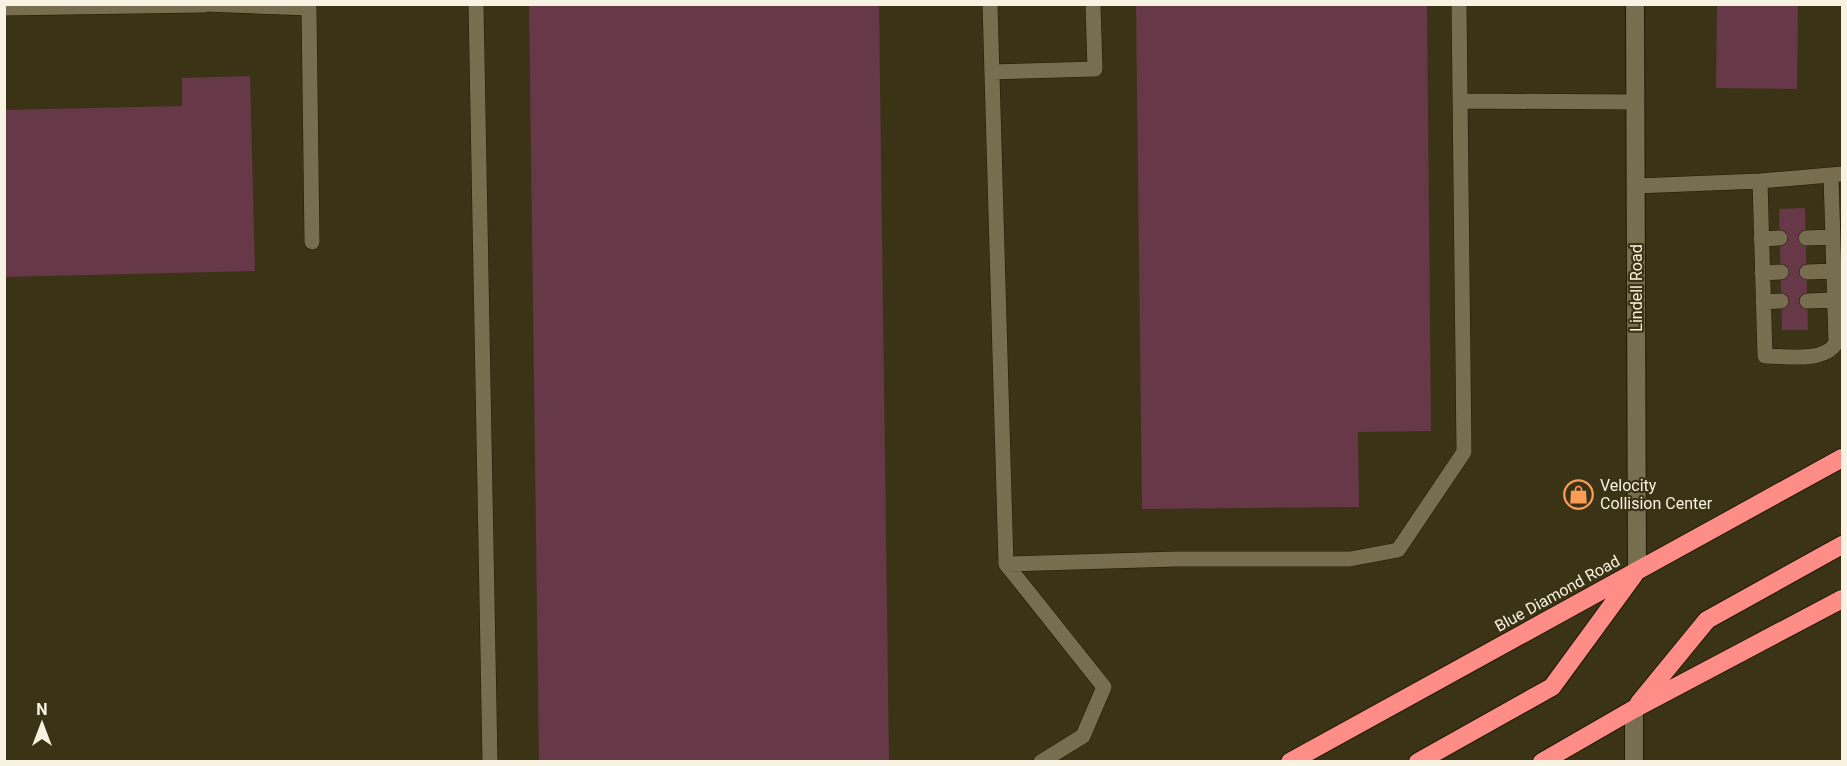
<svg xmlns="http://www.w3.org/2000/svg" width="1847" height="766" font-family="Roboto,sans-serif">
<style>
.building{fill:#663848}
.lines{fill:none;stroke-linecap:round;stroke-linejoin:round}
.lane-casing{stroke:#221a00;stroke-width:16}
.street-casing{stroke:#221a00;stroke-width:20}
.secondary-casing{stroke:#221a00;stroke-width:20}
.highway-casing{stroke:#221a00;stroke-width:20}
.lane{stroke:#776e4f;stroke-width:15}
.street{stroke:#776e4f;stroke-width:18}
.secondary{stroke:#776e4f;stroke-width:18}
.highway{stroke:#fe8c87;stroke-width:18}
.labels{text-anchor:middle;stroke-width:4.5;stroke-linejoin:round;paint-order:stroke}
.street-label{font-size:16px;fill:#f7f2e1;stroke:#3b3316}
.poi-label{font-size:16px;fill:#f7f2e1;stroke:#3b3316;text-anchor:start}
</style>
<rect width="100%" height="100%" fill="#3b3316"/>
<path class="building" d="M529,4H879L889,762H539Z
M1136,4H1427L1431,431L1358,432L1359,507L1142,509Z
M1717,4H1798L1797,89L1716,88Z
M250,76L255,271L4,277V110L182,106V78Z
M1805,208L1808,330H1782L1779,209Z"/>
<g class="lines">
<defs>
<path id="lane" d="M204,4L309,8L312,242
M476,4L490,762
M990,4L1006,564L1177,559H1350L1398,550L1464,452L1459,4
M4,8L204,5
M992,72L1095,69L1093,4
M1460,101L1635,102
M1760,181L1765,356C1786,356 1824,363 1836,343L1831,175
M1636,186L1760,181L1842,174
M1806,238L1833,237
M1761,239L1780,238
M1807,272L1834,271
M1762,273L1781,272
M1807,301L1834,300
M1763,302L1781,301
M1006,564L1104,687L1083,736L1041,762"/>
<path id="street" d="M1635,4L1637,571"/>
<path id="secondary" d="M1634,709V762"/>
<path id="highway" d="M1639,703L1707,620L1842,545
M1290,762L1842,458
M1418,762L1552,687L1634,575
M1542,762L1634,709L1842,599"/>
</defs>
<use href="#lane" class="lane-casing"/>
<use href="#street" class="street-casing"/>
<use href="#secondary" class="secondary-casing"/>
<use href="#highway" class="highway-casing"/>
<use href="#lane" class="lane"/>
<use href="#street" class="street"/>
<use href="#secondary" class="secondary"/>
<use href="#highway" class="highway"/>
</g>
<defs>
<symbol id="shop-ring" viewBox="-11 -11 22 22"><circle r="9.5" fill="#3b3316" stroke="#fd9c56" stroke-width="1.5"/><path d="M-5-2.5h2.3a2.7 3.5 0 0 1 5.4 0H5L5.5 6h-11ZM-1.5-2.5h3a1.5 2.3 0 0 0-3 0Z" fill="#fd9c56"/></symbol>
</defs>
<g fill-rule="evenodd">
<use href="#shop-ring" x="1562" y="478" width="33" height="33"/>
</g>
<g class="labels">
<g class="street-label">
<text transform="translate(1636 288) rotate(-90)" y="6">Lindell Road</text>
<text transform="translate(1557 593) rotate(-29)" y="6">Blue Diamond Road</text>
</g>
<g class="poi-label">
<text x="1600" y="491">Velocity<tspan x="1600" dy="18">Collision Center</tspan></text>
</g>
</g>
<rect width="1847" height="766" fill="none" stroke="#f7f2e1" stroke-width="12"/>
<g transform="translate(42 724)" stroke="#3b3316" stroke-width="4.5" paint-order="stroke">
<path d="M0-4.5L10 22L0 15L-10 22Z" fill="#f7f2e1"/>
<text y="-9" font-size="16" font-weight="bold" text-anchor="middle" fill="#f7f2e1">N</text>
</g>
</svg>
